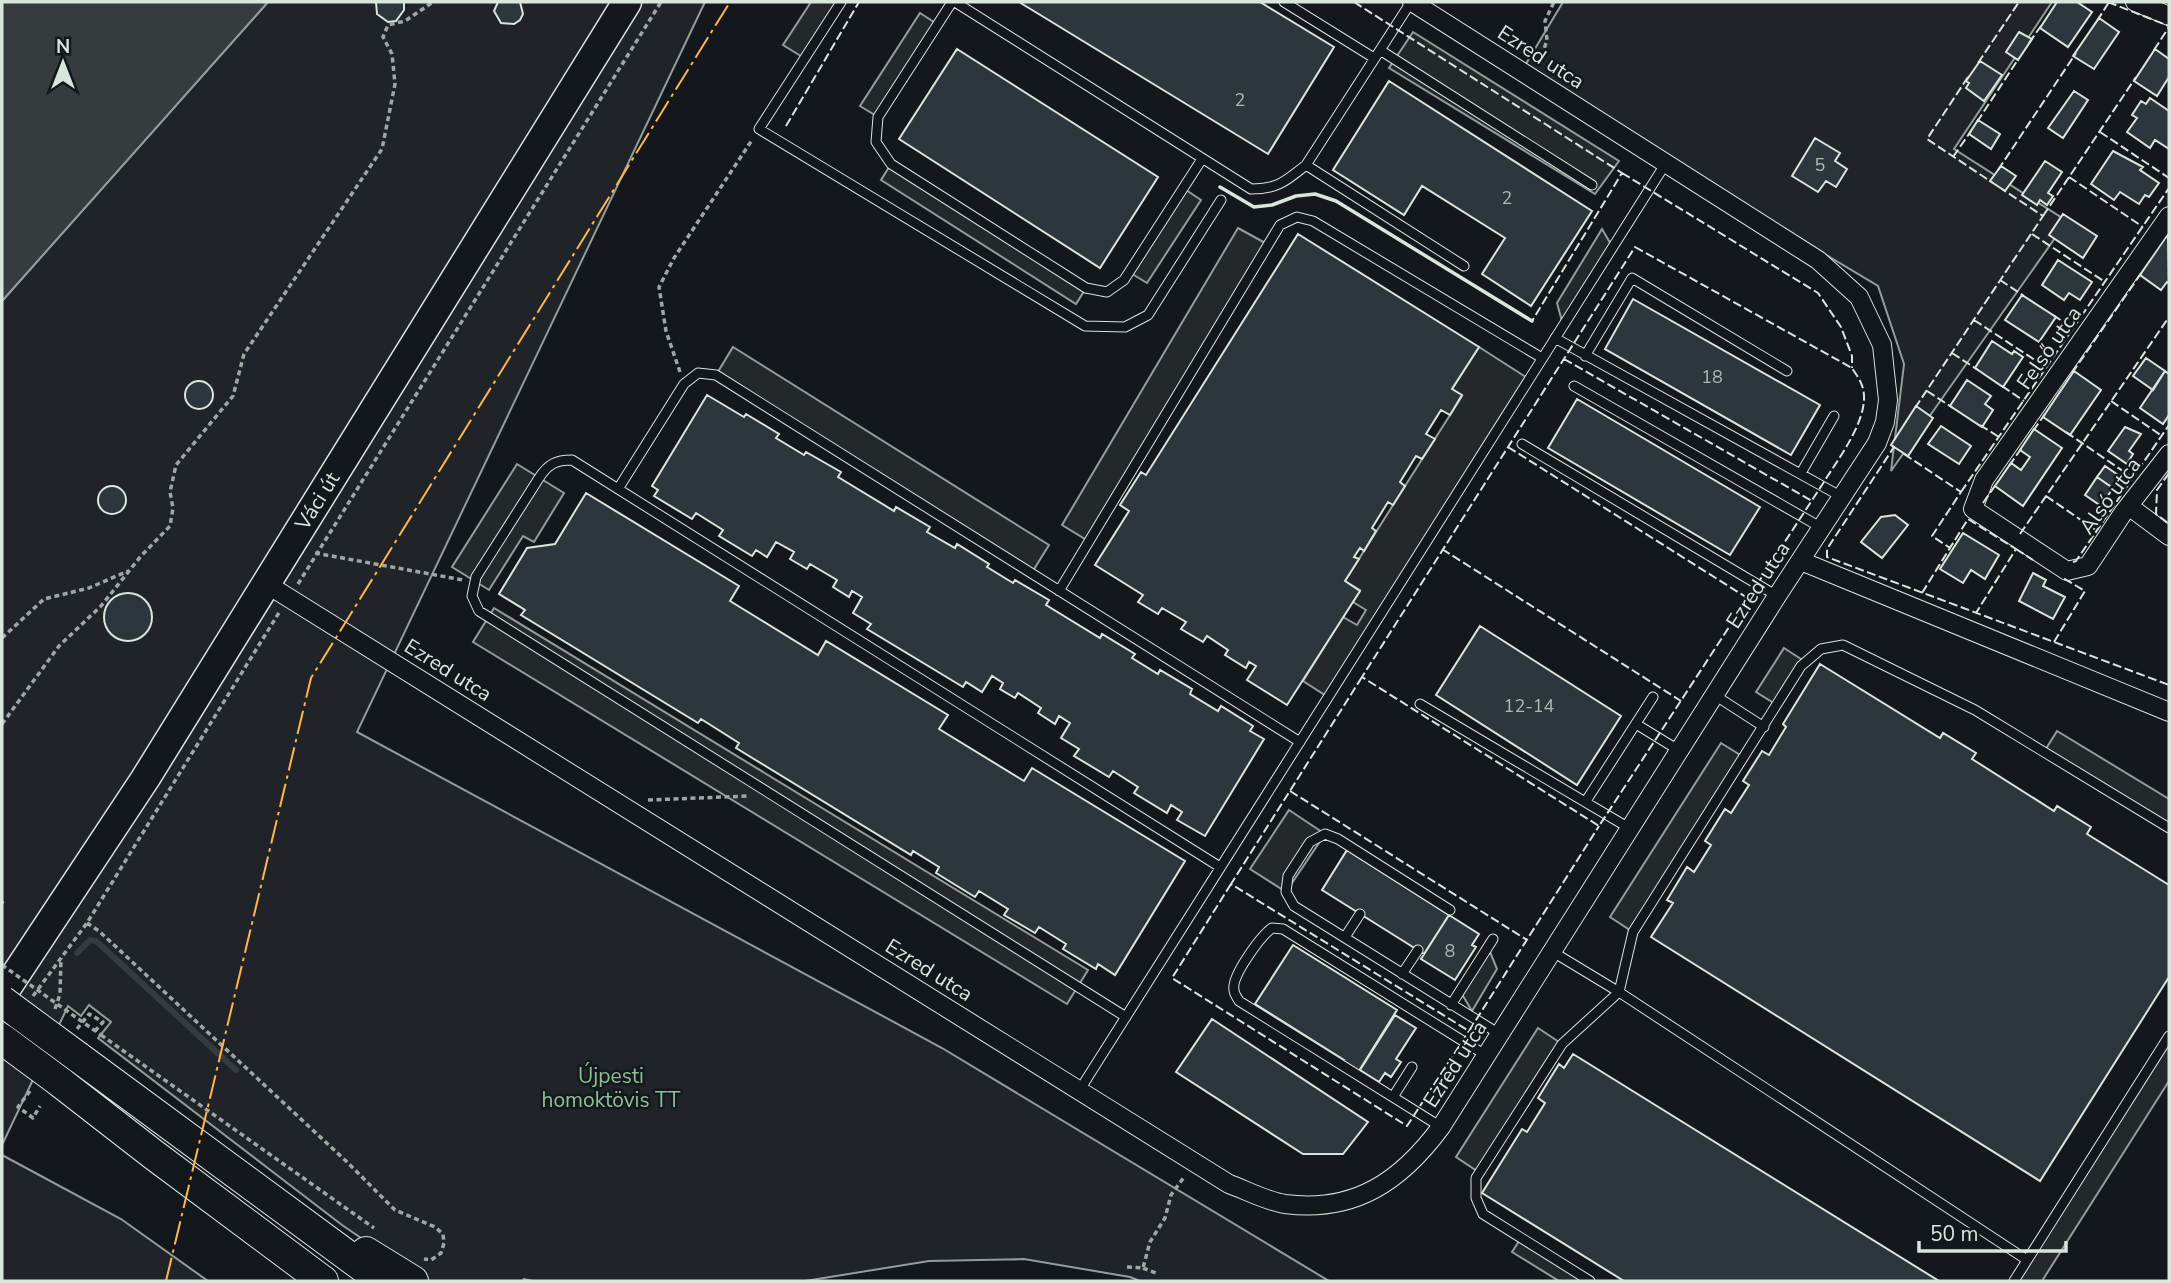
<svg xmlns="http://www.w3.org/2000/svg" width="2171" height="1283" font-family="'Nunito Sans',sans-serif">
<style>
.green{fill:#202428;stroke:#939e99;stroke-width:2}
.parking{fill:#24282b;stroke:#939e99;stroke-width:2}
.water{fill:#363b3e;stroke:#939e99;stroke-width:2}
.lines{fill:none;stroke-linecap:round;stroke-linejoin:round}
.stream{stroke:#363b3e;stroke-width:6}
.building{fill:#2c363c;stroke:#d8e6dc;stroke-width:2}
.service-casing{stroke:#d8e6dc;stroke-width:11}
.minor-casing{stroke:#d8e6dc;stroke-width:20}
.primary-casing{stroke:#d8e6dc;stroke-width:31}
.trunk-casing{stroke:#d8e6dc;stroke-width:32}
.path{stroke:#9da8a2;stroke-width:3.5;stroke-dasharray:5 3.5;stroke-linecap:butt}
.service{stroke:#14181c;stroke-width:9}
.minor{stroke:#14181c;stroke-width:18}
.primary{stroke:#14181c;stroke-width:28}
.trunk{stroke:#14181c;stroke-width:30}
.trunk-bridge-casing{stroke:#d8e6dc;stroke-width:32;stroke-linecap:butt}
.path-bridge{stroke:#9da8a2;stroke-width:3.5;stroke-dasharray:5 3.5;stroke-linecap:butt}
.trunk-bridge{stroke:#14181c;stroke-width:30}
.fence{stroke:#d8e6dc;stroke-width:2;stroke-dasharray:9 3.5;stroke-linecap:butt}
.wall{stroke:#d8e6dc;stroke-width:3.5}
.power{stroke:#ffb74d;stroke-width:2;stroke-dasharray:24 5 3.5 5;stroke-linecap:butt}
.labels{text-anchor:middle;stroke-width:5;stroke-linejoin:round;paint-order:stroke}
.number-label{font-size:18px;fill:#adbab4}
.street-label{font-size:21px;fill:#d8e6dc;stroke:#14181c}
.park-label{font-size:21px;fill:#8ac095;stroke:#14181c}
</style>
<rect width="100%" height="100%" fill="#14181c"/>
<path class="green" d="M268,2H705L357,732L942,1048L1329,1281H1140L1130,1277L1024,1259L929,1261L805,1281H533L524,1279L522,1281H424L342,1225L98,1038L111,1022L89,1005L81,1016L68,1006L2,1145V301Z
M1563,2H2052L1954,149L2067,221L1891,471L1904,364L1878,286L1521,72Z
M2,1155L121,1219L208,1281H2Z"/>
<path class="parking" d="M811,2H841L804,58L783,45Z
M920,13L937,24L878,117L860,106Z
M1413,32L1619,161L1595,194L1389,68Z
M891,164L1086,288L1076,304L881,180Z
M1183,188L1201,200L1147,283L1129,272Z
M1238,228L1267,244L1090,542L1062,525Z
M1602,229L1612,246L1563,325L1557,303Z
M733,347L1049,545L1031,574L716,375Z
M1479,347L1529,379L1328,697L1303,681L1343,617L1357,625L1366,610L1353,602L1360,590L1345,581L1462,396L1452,389Z
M517,464L564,493L534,542L523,536L489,590L452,567Z
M494,608L1088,970L1067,1004L473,642Z
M1784,648L1804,661L1777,705L1756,692Z
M2057,731L2169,799V828L2044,752Z
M1721,743L1745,758L1633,932L1610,917Z
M1289,810L1325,834L1286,892L1250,869Z
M1488,947L1497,969L1472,1011L1460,991Z
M1538,1028L1562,1044L1480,1173L1456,1157Z
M2169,1036V1081L2042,1281H2014Z
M1521,1238L1590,1281H1559L1512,1252Z"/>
<path class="water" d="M2,2H268L2,301Z"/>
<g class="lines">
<path class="stream" d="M77,953L90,940L96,941L236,1070"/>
</g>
<path class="building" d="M376,2H404V10L396,21L388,22L377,14Z
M498,2H520L523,14L520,20L514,24L501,23L494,11Z
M1019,2H1260L1334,47L1268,154Z
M2057,2H2077L2092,12L2068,47L2040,28Z
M2099,18L2119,32L2094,69L2073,56Z
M2019,32L2032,39L2018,60L2006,52Z
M957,49L1158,177L1100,268L899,139Z
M2155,49L2169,59V77L2157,96L2134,81Z
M1980,61L2002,75L1984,101L1966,88L1969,83L1966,81Z
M1389,81L1592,211L1531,306L1482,274L1505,238L1422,186L1404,215L1333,170Z
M2074,91L2088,100L2063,138L2048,128Z
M2150,98L2169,111V149L2155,140L2150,148L2127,132L2137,118L2132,115L2141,101L2146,104Z
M1978,120L2000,134L1991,149L1969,134Z
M1815,138L1840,153L1835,161L1847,169L1836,187L1826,181L1818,192L1792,176Z
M2113,151L2143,167L2140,170L2159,183L2149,197L2145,195L2139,204L2120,192L2114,200L2091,184Z
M2045,161L2062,172L2048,193L2053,196L2047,205L2040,200L2037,205L2022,195Z
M2001,166L2016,176L2005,191L1990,181Z
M2063,214L2097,236L2083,258L2049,235Z
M1298,234L1479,347L1452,389L1462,395L1450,415L1441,410L1426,434L1435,439L1422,459L1416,456L1400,482L1405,486L1393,505L1388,502L1372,528L1376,531L1364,551L1360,548L1354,557L1359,559L1345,581L1360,591L1287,705L1247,680L1256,666L1249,662L1246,668L1225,655L1228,650L1207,636L1203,642L1181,629L1186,622L1162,608L1158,614L1138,602L1143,595L1095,565L1129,511L1120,505L1141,472L1146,475Z
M2168,234L2169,283L2167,282L2161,290L2140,275Z
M2058,260L2092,282L2080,300L2069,293L2064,300L2042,285Z
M2022,295L2056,317L2039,342L2005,320Z
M1633,299L1820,405L1791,455L1605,349Z
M1992,341L2012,354L2014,351L2023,357L2003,387L1975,368Z
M2146,358L2165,371L2153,390L2133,376Z
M2074,371L2101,390L2070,435L2043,417Z
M2165,371L2169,374V415L2163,424L2140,408Z
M1967,380L1991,396L1985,404L1993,410L1982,427L1950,406Z
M185 395a14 14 0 1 1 28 0a14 14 0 1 1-28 0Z
M707,395L744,417L746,414L779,434L776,438L804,455L806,452L841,472L838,477L894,511L896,507L930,527L927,532L955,548L957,544L989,564L987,567L1013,583L1015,580L1049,600L1046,605L1100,638L1102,634L1135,654L1132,658L1158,674L1160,670L1192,689L1190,694L1218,711L1221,706L1253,726L1250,731L1264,739L1205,836L1177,820L1182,812L1171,805L1167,813L1134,793L1138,787L1113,771L1109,777L1074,756L1079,749L1061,738L1070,723L1059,716L1055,724L1038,713L1041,708L1018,693L1015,698L1000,689L1003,683L992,676L982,692L966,682L963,687L867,629L871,624L853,613L862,597L852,591L849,597L833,587L837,580L810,564L807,569L790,559L794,552L776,542L767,557L756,550L752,556L719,536L723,530L696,513L692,519L654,496L658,490L652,486Z
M1577,399L1760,507L1730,555L1548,448Z
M1916,406L1933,418L1908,456L1891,445Z
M1941,426L1971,446L1959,464L1928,444Z
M2125,427L2141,434L2129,451L2133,454L2127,464L2108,451Z
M2034,429L2062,448L2023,506L1995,486L2011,463L2021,470L2030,457L2020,450Z
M2105,466L2121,477L2113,488L2097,477Z
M2097,477L2113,488L2101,506L2085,495Z
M98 500a14 14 0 1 1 28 0a14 14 0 1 1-28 0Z
M586,493L739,586L730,601L818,655L826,641L948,715L939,729L1024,781L1032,768L1185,861L1115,975L1098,964L1096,969L1063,949L1066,944L1039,927L1035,933L1004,915L1008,909L979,891L975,897L936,873L939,867L913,851L911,855L736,748L739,743L701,719L698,723L521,615L525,610L499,594L527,548L555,544Z
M1895,515L1908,525L1882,558L1861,542L1881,517Z
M1963,533L1999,555L1985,579L1971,570L1963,583L1940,569Z
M2033,573L2046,580L2043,586L2065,597L2053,619L2019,601Z
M104 617a24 24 0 1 1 48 0a24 24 0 1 1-48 0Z
M1480,626L1621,716L1577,785L1436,695Z
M1820,664L1940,738L1943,733L1976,753L1972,759L2054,811L2057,806L2091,827L2087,834L2169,885V977L2040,1181L1651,937L1673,903L1667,900L1687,867L1694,872L1711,845L1705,841L1725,809L1731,813L1749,785L1743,781L1762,751L1769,755L1786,727L1783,724Z
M1347,850L1449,915L1424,954L1322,890Z
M1449,915L1479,934L1472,945L1476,947L1455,980L1421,959Z
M1293,945L1397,1010L1357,1074L1341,1064L1344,1060L1255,1004Z
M1395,1015L1416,1028L1396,1059L1401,1062L1391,1077L1385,1073L1379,1082L1360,1070Z
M1212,1019L1368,1122L1343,1154H1303L1176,1072Z
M1573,1054L1939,1281H1624L1482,1193L1522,1129L1527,1132L1545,1103L1538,1098L1559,1064L1564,1068Z"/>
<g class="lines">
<defs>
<path id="service" d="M841,2L759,129L1085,326L1125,327L1148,315L1221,200
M952,2L878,117L876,142L891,164L1086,288L1107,292L1124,280L1202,159
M955,2L1251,189C1278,189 1286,181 1306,165L1411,2
M1284,2L1374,58
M1380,50L1592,185
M1306,165L1464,266
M1555,338L1842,497
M1585,356L1632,278L1787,371
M1574,386L1822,528
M1522,444L1777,596
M1801,473L1834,416
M618,489L684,384L698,373L716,375L1300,742
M1059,591L1280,225L1297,217L1313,221L1542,358
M1716,696L1764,727
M1420,704L1629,828
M1636,724L1680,751
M1586,801L1653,697
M1450,910L1338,839L1325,834L1310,842L1288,876L1286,892L1294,906L1501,1035
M1345,937L1360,914
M1553,952L1619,992L2027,1260
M1402,974L1418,950
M1451,1005L1493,939
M1126,1017L479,611L472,596L476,577L539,478C548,464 556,460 572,460L1220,867
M1079,1091L1666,163
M1393,1097L1412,1067
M1441,1127L1239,1001C1237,997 1234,994 1234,990C1231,976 1261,936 1272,928L1283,929L1487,1056
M1590,1281L1483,1214L1476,1198V1178L1562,1044L1619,992L1633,932L1801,666L1821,649L1843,645L1975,710L2169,828
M2014,1281L2169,1036"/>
<path id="minor" d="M2135,2L2169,16
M2169,216L1984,480L1973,509L2067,571L2088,566L2123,513L2169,454
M2130,507L2169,536
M1801,561L2169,712
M265,583L1229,1184C1246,1190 1266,1201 1285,1204C1355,1213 1401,1181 1441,1127L1777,596L1877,443L1885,422L1888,400L1882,345L1859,297L1818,260L1412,2"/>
<g id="primary">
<path id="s1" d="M2,995L145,779L627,2"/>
</g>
<path id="trunk" d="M78,1057L382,1281
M60,1082L154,1155L323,1281
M366,1252L413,1281"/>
</defs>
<use href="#service" class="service-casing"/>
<use href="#minor" class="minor-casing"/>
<use href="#primary" class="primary-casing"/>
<use href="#trunk" class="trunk-casing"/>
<path class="path" d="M1539,64L1547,40L1545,21L1554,2
M680,372L666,331L659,287L674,258L752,140
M315,553L463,580
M298,584L661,2
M2,638L44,599L89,588L128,571
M2,724L59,646L101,606L141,556L170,526L173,508L170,492L176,465L233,396L244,354L382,149L395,84L392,54L383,37L388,25L405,21L433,2
M648,800L749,796
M2,903L3,901
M87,923L99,931L346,1161L395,1210L435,1227L443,1234L444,1243L441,1253L431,1260L424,1259
M33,996L87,923L280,611
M55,1009L60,994L61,958
M77,1029L89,1014L103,1022L95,1031
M101,1035L374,1228
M30,1091L18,1107L33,1118L40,1106
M1127,1267L1143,1268L1150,1242L1165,1218L1171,1195L1184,1177
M1143,1268L1156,1273"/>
<use href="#service" class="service"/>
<use href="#minor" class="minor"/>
<use href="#primary" class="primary"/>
<use href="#trunk" class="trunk"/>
<defs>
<path id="trunk-bridge" d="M2,1001L78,1057
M2,1039L60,1082"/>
</defs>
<use href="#trunk-bridge" class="trunk-bridge-casing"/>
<path class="path-bridge" d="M2,965L101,1035"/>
<use href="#trunk-bridge" class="trunk-bridge"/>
<path class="fence" d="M1354,2L1622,173L1532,321
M2108,2L2169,26
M2097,21L2109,2
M2029,43L2041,26
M2154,50L2169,27
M1978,63L2019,2
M1968,77L1927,139L1993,183
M1977,122L2019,58
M786,126L859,2
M2100,132L2169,178
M1953,157L1971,131
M1998,170L2076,53
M1622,173L1818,293L1841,327L1852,356V368
M2069,177L2143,227
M2043,216L2136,77
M2032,234L2105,282
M1635,247L1852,368C1855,373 1859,378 1861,383C1875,413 1837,460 1822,485L1599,826L1362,677Z
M2000,280L2024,296
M2053,315L2074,329
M1974,320L2047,368
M1952,353L1978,370
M1564,359L1812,501
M2072,373L2142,272
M2002,386L2024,401
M1927,391L1953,408
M2111,401L2162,436
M1915,408L2043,216L2002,189
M1980,425L1999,437
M2033,431L2045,414
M2066,432L2133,478
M1892,446L1894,447L1827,549V557L2169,685
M1508,447L1749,599
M1904,454L1961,492L1932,536L1950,548
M2009,466L2023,446
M2169,473L2157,490L2156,514L2169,524
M1961,492L2169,188
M2046,496L2097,531
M1983,503L1997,483
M2020,534L2169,317
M1442,549L1681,701
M2016,549L2033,560
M2073,562L2076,561L2169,425
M1922,593L1968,519L2016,549L1976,613
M2054,642L2085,591L2063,578
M1362,677L1231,884L1469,1031L1599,826
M1290,791L1527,940
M1231,884L1172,978L1407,1126L1469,1031"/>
<path class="wall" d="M1220,187L1254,207L1272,205L1296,196L1315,194L1336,201L1532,321"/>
<path class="power" d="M166,1281L311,678L730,2"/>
</g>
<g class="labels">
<g class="number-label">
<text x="1240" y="106">2</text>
<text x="1820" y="171">5</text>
<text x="1507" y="204">2</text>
<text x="1712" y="383">18</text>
<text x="1529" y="712">12-14</text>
<text x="1450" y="957">8</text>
</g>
<g class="street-label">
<text transform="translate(1541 57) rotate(33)" y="7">Ezred utca</text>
<text transform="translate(2049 348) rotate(-55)" y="7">Felső utca</text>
<text transform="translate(2110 496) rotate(-54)" y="7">Alsó utca</text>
<text dy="7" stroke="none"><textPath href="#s1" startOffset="586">Váci út</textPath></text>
<text transform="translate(1758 585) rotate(-57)" y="7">Ezred utca</text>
<text transform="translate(448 670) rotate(32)" y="7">Ezred utca</text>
<text transform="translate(929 970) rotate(32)" y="7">Ezred utca</text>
<text transform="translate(1455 1064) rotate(-57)" y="7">Ezred utca</text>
</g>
<g class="park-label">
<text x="611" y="1083">Újpesti<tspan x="611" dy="24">homoktövis TT</tspan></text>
</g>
</g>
<rect width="2171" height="1283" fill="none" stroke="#d8e6dc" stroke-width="7"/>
<g transform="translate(63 63)" stroke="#14181c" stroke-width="5" paint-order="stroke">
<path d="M0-5L12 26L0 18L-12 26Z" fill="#d8e6dc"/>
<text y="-10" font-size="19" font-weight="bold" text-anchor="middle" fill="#d8e6dc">N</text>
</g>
<path d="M1919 1241v10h147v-10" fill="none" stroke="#d8e6dc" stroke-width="3.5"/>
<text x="1930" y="1241" font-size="21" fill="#d8e6dc" stroke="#14181c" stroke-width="5" paint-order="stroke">50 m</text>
</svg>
